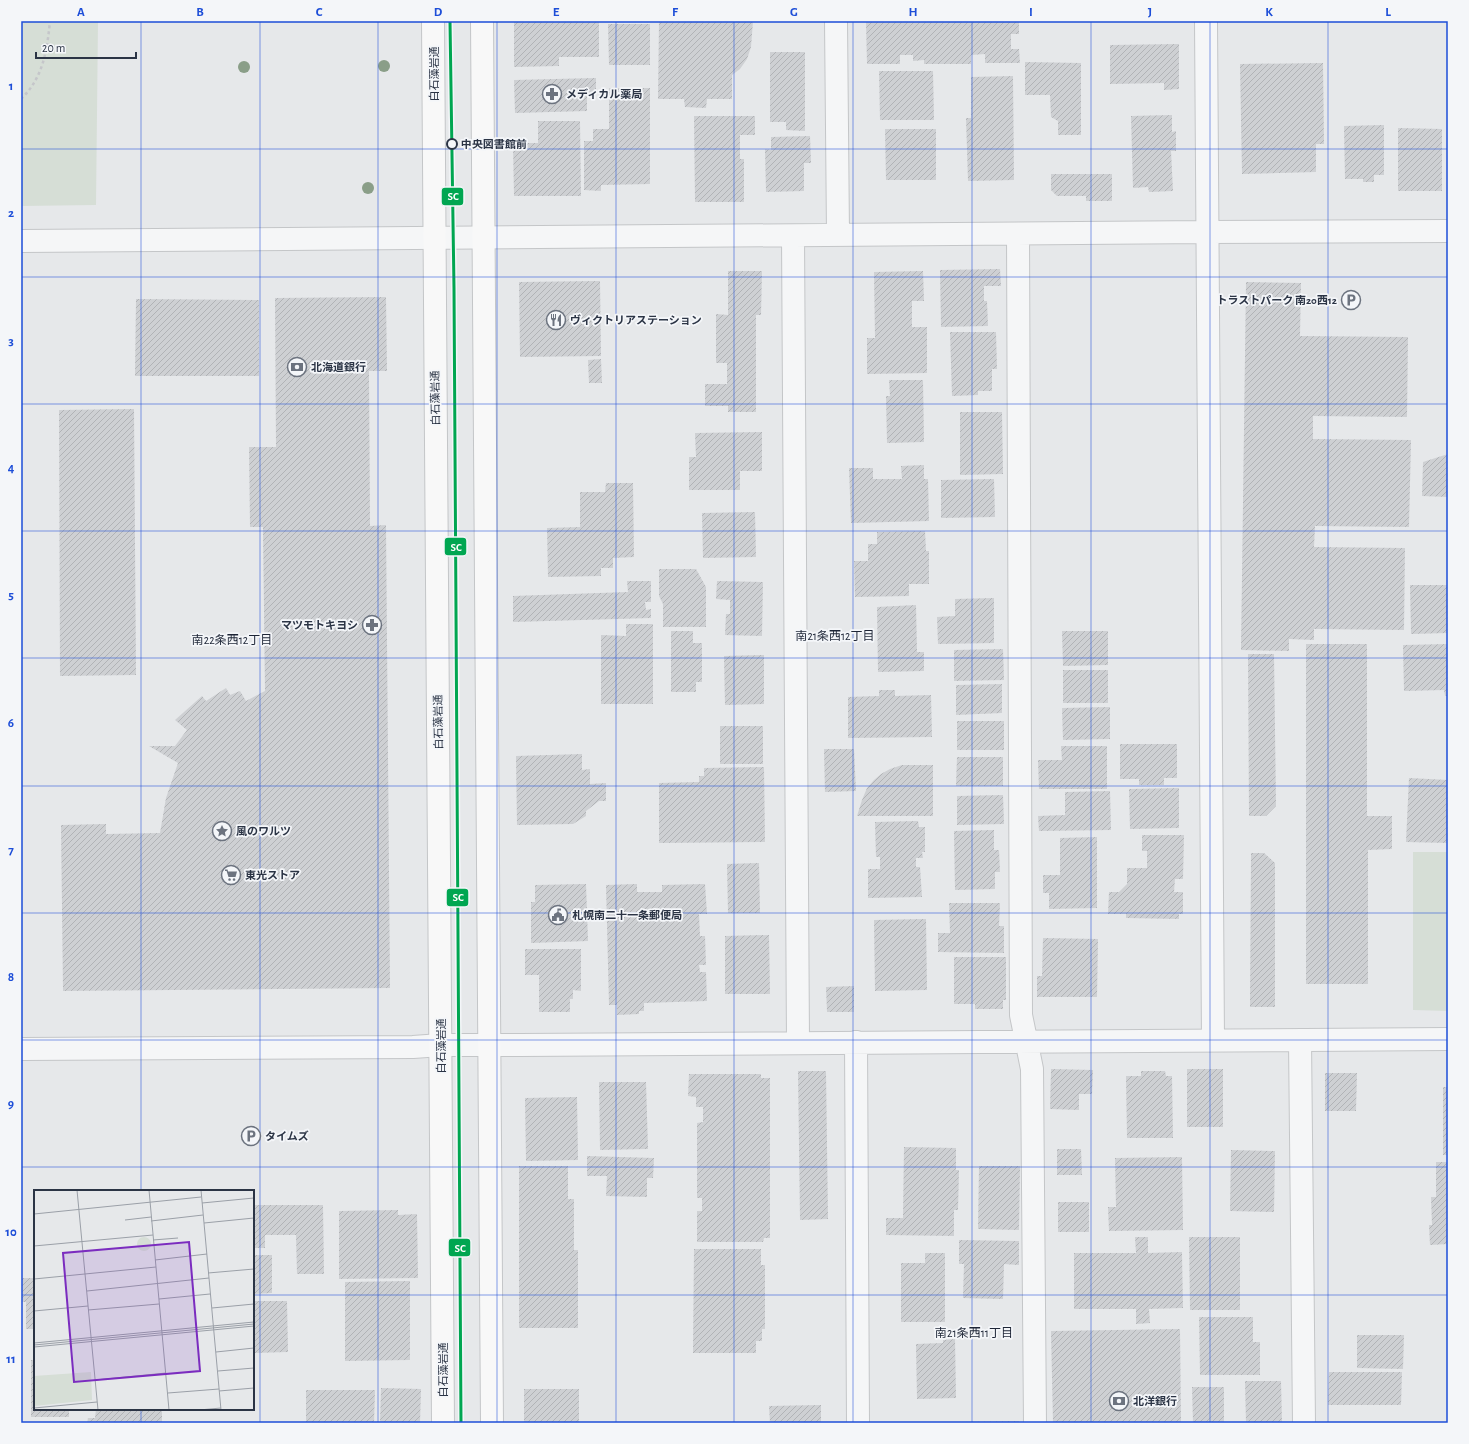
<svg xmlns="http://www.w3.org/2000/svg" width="1469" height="1444" font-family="'Alegreya Sans','Noto Sans JP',sans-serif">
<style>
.park{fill:#d6ded6}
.building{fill:url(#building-hatch)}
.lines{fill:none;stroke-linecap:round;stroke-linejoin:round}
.minor-casing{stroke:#c4c6c8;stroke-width:24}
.secondary-casing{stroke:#c4c6c8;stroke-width:24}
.path{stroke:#c5c6ca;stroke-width:2.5;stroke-dasharray:3 3;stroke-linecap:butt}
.minor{stroke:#f5f6f7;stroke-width:22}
.secondary{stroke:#f8f8f8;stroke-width:22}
.tram-1-casing{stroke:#f4f6f9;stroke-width:6}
.tram-1{stroke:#00a651;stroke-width:3}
.tree{fill:#8a9e88}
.grid{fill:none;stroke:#1d4ed8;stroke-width:1;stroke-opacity:0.55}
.stop-dot{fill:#f4f6f9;stroke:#2b3445;stroke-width:2}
.labels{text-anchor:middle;stroke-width:3.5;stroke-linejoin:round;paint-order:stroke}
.street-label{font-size:11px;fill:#2b3445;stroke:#f4f6f9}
.poi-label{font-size:11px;font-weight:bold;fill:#2b3445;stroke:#f4f6f9;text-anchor:start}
.stop-label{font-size:11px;font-weight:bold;fill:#2b3445;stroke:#f4f6f9;text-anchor:start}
.neighbourhood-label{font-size:12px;fill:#1d2536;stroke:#f4f6f9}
.inset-road{fill:none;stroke:#9ba0a8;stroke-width:1}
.view{fill:#7b2cbf;fill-opacity:0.15;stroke:#7b2cbf;stroke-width:2}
.inset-edge{fill:none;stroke:#2b3445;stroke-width:2}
.line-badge{stroke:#f4f6f9;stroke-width:1.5}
.badge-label{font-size:11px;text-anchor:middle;font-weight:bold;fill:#fff}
.neatline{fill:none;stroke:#1d4ed8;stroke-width:1.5}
.grid-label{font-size:13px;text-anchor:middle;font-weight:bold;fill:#1d4ed8}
</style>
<defs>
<pattern id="building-hatch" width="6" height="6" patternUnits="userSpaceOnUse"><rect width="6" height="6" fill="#ced0d3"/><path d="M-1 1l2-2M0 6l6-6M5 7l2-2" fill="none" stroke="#b1b3b6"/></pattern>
</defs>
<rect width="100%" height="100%" fill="#e6e8ea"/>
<path class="park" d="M21,21H98L96,205L21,206Z
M1413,852H1448V1011L1413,1010Z"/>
<path class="building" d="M514,21H599V57H559V66L514,67Z
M659,21H753L751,47L747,59L740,69L732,75V99H707L706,108L685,107L684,99H658Z
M866,21H1019V34H1011V49H1019L1020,63H985V54L971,55V64H924V60L913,61V55H900V64H867Z
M608,24H650V65H609Z
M1179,44V89L1164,90V83L1110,84V45Z
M770,52H805V131L786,130V122H770Z
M1025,62L1081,63V135H1058V121L1051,117L1050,95H1025Z
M1323,63L1324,144H1316V172L1242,174L1240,64Z
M879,71H933L934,120H880Z
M1013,76L1014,180L968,181L966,118H971V77Z
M596,78V94H587V111L515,113L514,80Z
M609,88H650V184L601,185V191L584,190V141H593V129H609Z
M1172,115V132L1176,131V151H1171L1173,191L1149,192L1148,187L1133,188L1131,116Z
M694,116H755V135H740V159H744V202H695Z
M538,121H580L581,196H514L513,143H538Z
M1384,125V175H1374V182H1363V179H1345L1344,126Z
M1398,128L1442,129V191H1398Z
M885,129H936V180H886Z
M810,136L811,163H804V191L766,192L765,149L771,150V137Z
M1051,174H1112V201H1086V196H1057L1051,190Z
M1000,269L1001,286H984V301H987L988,326L941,327L940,270Z
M728,271H762L761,315H756V412H728V406H705V384H727V363H716V314L728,315Z
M923,271L924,301H912V327H927V373L867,374V338H875L874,272Z
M600,281L601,356L520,357L519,282Z
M1246,282L1301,283L1300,336L1408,337L1407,417L1313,416V439L1411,440L1409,527L1315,526L1314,547L1405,548L1404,630L1314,629V640L1289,639V651L1241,650Z
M386,297L387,371H369L370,526L386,525L390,988L63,991L61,825L106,824V834L160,833L166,798L178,763L149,746H175L187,730L175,720L202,696L206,701L226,688L230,695L240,691L246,701L265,691L263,527H250L249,447H276L275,298Z
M136,299L259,300V376H135Z
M950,332H996L997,369H992V391H978V395L952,396Z
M601,359L602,383H589L588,360Z
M889,380H923L924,442L887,443L886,396H890Z
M134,409L136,675L60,676L59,410Z
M960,412H1002L1003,474L960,475Z
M762,432V471H740V490H689V457H696L695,433Z
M1448,454V497L1422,496L1423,462Z
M924,465V479H928L929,521L851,523L849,468H873V479H902L901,466Z
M994,479L995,517L941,518V480Z
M606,483H633L634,557L613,558V568H601V576L548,577L547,528L580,527V492H605Z
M755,512L756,557L703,558L702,513Z
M925,531L926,551H929V584H909V596L855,597L854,561H868V544H877V532Z
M659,569H696L706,587V627H663V604L659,596Z
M627,581H651V602H645L646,610L651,609V618L513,622V596L628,592Z
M717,581L763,582L762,636L725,635L726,614H730V600L716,599Z
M1410,585H1448V633L1411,634Z
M994,598V643L938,644L937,617L955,616V599Z
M916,605L917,652H924V671L878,672L877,607Z
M626,624H653V704H601V635L626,636Z
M671,631H693V643H702V682H696V692H671Z
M1062,631H1108V665L1063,666Z
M1306,644H1367V816H1392V849L1368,850V984H1306Z
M1448,644V696H1445L1444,690L1404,691L1403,645Z
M1003,649L1004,680L954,681V650Z
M1248,654H1274L1276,806L1266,816H1249Z
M764,655V704L725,705L724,656Z
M1063,670H1108V703H1063Z
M1002,684V713L956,715V685Z
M879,690H895V696L931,695L932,737L848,738V697L879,696Z
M1110,707V739L1063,740L1062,708Z
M957,721H1004V750H957Z
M720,726H763V764H720Z
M1120,744H1177V778H1164V785H1139V779H1120Z
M1061,746H1107V789H1039L1038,760H1062Z
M824,749H854L856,791L825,792Z
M582,754V770L590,769V784L606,783V801H599L586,811V816L573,824L517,825L516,756Z
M957,757H1003V786H956Z
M902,765H933V816H857L862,800L867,788L874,780L881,774L890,769Z
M764,767L765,842L659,843V783L699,782V776H704V768Z
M1409,778L1448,780V843L1406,842Z
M1179,788V828L1130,829L1129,789Z
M1110,791L1111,830L1039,831L1038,816L1065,815V792Z
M1003,795L1004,824L957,825V796Z
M918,821L919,827H925V852H922L923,858H916V867H920L922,897L868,898V869H880V857H876L875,822Z
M994,830V850H999L1000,872H995V889L955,890L954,831Z
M1142,835H1184L1183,879H1175L1174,892H1183V914H1179V919L1126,918V914H1108L1109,892H1119L1127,884V868H1147V851H1142Z
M1097,837V908L1049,909V893H1043V875H1060V838Z
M1251,853H1264L1275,863V1007H1250Z
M759,863L760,913H728L727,864Z
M586,884L588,941L531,943V902H535V885Z
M637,884V892H662V885L705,884L707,914H699L700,936H705L706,965H699L700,972H706L707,1001L644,1003V1011H639V1014L617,1015V1005H609L606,885Z
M949,903H1000L999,926H1004V953L938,952V933H950Z
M926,919L927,990L875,991L874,920Z
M769,935L770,994H725V936Z
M1043,938L1098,939L1097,997H1037V976H1042Z
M525,949H581V991L573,990V999H570V1012H539V975H525Z
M954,957H1006V1000H1003V1009H975V1004H954Z
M854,986V1012H827L826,987Z
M1051,1069L1093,1070L1092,1094H1079V1110L1050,1109Z
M1187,1069H1223V1127H1187Z
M798,1071H826L828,1219L800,1220Z
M1141,1071H1165L1166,1076H1172L1173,1138H1127L1126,1076H1141Z
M1325,1073H1357L1356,1111H1325Z
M689,1074H761V1078H770V1238H764L763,1242H697V1211H702V1198H697V1123L703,1122V1107H696V1097L688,1096Z
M599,1082H646L648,1149L600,1150Z
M1443,1087H1448V1155H1443Z
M577,1097L578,1160L526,1161L525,1098Z
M904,1147L956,1148V1170H959L958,1210H954V1236L886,1235V1218H903Z
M1057,1149H1081L1082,1175H1057Z
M1231,1150L1275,1151L1274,1212L1230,1211Z
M587,1156L654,1158L653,1178H647V1197L606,1196L607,1176H587Z
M1182,1157L1183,1230L1109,1231L1108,1207H1116L1115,1158Z
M1436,1162H1448V1244L1430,1245L1429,1225H1432L1431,1197H1436Z
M519,1166H568V1199H574V1250H578V1328H519Z
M979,1166H1020L1019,1230L978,1229Z
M1058,1202H1089V1232H1058Z
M253,1205H323L324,1274H297L296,1235H265V1248H253Z
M398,1210V1215L417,1214L418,1278L339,1279V1211Z
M1135,1237H1148V1253L1182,1252L1183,1308L1149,1309L1150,1323L1136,1324V1309H1074V1253H1136Z
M1189,1237H1240V1310H1190Z
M959,1240L1019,1241V1265L1004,1264L1003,1299L963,1298L964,1264H959Z
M694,1249H761V1265H765V1329H762V1341H756V1353H693Z
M925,1253H945V1322H901V1263H925Z
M253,1255H272V1293L253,1294Z
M22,1278H35V1329H26V1302H22Z
M410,1281V1360L345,1361V1282Z
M253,1301H287L288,1352L253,1353Z
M1199,1317H1253V1342H1260V1375H1200Z
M1180,1329L1181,1423H1053L1051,1331Z
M1357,1335H1404L1403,1369L1357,1368Z
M955,1339L956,1398L917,1399L916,1344L943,1343V1340Z
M31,1360H35V1409H69V1417H31Z
M1329,1372H1402L1401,1405H1328Z
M1245,1381H1281L1282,1423H1246Z
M1192,1387H1224V1423H1193Z
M381,1388L421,1389L420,1423H380Z
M524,1389H579V1423H524Z
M306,1390H375L374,1423H306Z
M821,1405V1423H770L769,1406Z
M96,1409H162V1423H87L88,1418H95Z
M1019,1421V1423H958V1422Z"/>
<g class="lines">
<defs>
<path id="minor" d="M836,21L838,235
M1206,21L1213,1040
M1018,234L1021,1015L1032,1069L1035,1423
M793,236L798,1042
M21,241L1207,232L1448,231
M1300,1040L1304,1423
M856,1042L858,1423
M21,1049L413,1047L441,1045H520L1448,1039"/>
<path id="secondary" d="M433,21L443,1423
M482,21L492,1423"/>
</defs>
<use href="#minor" class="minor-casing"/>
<use href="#secondary" class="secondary-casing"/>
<path class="path" d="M21,99C43,78 47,51 50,21"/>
<use href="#minor" class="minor"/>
<use href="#secondary" class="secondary"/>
<defs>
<path id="tram-1" d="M450,21L454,288L461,1423"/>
</defs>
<use href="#tram-1" class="tram-1-casing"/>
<use href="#tram-1" class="tram-1"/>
</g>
<g class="tree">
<circle cx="384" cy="66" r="6"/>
<circle cx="244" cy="67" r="6"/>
<circle cx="368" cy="188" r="6"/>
</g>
<path class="grid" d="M141,21V1191M260,21V1423M378,21V1423M497,21V1423M616,21V1423M734,21V1423M853,21V1423M972,21V1423M1091,21V1423M1210,21V1423M1328,21V1423M21,149H1448M21,277H1448M21,404H1448M21,531H1448M21,658H1448M21,786H1448M21,913H1448M21,1040H1448M21,1167H1448M21,1295H35M253,1295H1448M141,1409V1423"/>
<defs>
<symbol id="pharmacy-ring" viewBox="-11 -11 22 22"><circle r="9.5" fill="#f4f6f9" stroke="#6c737f" stroke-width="1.5"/><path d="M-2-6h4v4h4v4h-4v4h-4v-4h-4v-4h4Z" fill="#6c737f"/></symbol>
<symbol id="parking-ring" viewBox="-11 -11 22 22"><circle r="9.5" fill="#f4f6f9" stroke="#6c737f" stroke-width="1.5"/><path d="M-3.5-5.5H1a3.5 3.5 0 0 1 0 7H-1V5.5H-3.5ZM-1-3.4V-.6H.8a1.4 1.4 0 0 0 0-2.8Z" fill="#6c737f"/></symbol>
<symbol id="restaurant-ring" viewBox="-11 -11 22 22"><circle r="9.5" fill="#f4f6f9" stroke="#6c737f" stroke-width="1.5"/><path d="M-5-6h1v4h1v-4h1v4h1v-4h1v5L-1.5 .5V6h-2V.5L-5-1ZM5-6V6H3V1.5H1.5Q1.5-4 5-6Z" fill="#6c737f"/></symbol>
<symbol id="bank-ring" viewBox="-11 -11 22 22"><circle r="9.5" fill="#f4f6f9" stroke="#6c737f" stroke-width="1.5"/><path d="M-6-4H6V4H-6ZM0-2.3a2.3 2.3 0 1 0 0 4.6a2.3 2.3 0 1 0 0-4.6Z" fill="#6c737f"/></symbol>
<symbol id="sight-ring" viewBox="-11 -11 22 22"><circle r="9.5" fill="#f4f6f9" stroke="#6c737f" stroke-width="1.5"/><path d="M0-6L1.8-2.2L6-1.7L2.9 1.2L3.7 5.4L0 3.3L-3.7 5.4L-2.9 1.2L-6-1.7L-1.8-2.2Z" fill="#6c737f"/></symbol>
<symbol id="supermarket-ring" viewBox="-11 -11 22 22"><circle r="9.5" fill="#f4f6f9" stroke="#6c737f" stroke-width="1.5"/><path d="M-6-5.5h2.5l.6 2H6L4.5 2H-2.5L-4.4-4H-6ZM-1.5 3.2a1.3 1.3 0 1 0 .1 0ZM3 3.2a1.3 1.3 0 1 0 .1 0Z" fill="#6c737f"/></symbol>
<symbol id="civic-ring" viewBox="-11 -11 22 22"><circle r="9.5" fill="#f4f6f9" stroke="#6c737f" stroke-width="1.5"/><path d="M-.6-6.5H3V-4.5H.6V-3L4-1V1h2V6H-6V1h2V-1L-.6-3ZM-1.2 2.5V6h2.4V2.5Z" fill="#6c737f"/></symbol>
</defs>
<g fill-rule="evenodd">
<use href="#pharmacy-ring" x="541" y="83" width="22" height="22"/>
<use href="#parking-ring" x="1340" y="289" width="22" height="22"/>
<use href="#restaurant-ring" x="545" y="309" width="22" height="22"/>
<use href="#bank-ring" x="286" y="356" width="22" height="22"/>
<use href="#pharmacy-ring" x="361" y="614" width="22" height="22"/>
<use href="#sight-ring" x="211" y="820" width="22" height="22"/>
<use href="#supermarket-ring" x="220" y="864" width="22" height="22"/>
<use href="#civic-ring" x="547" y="904" width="22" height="22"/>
<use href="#parking-ring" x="240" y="1125" width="22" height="22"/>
<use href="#bank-ring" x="1108" y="1390" width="22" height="22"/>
</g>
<circle class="stop-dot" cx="452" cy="144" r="5"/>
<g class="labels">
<g class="street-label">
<text transform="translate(434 74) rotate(-90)" y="4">白石藻岩通</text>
<text transform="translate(435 398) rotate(-91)" y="4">白石藻岩通</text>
<text transform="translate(438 722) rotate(-91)" y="4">白石藻岩通</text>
<text transform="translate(441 1046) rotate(-90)" y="4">白石藻岩通</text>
<text transform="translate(443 1370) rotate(-90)" y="4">白石藻岩通</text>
</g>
<g class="poi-label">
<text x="566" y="98">メディカル薬局</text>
<text x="1337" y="304" text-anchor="end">トラストパーク 南20西12</text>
<text x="570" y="324">ヴィクトリアステーション</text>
<text x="311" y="371">北海道銀行</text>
<text x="358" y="629" text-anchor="end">マツモトキヨシ</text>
<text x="236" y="835">風のワルツ</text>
<text x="245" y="879">東光ストア</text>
<text x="572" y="919">札幌南二十一条郵便局</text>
<text x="265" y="1140">タイムズ</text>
<text x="1133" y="1405">北洋銀行</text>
</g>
<g class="stop-label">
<text x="461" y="148">中央図書館前</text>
</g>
<g class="neighbourhood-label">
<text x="835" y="640">南21条西12丁目</text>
<text x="232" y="644">南22条西12丁目</text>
<text x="974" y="1337">南21条西11丁目</text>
</g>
</g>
<g transform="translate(34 1190)">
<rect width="220" height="220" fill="#e6e8ea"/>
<path d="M103 54a7 7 0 1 1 14 0a7 7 0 1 1-14 0ZM57,182L58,210L0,216V186Z" fill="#d6ded6"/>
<path class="inset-road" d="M43,0L64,220M115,0L135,220M167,0L187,220M168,13L220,8M0,24L167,7M91,30L117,27M117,31L169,25M170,33L220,28M119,50L144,48M0,56L119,45M121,70L173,64M174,83L220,79M0,89L122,77M53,101L175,88M125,109L176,104M178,118L220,114M54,120L125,114M0,121L54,116M0,153L220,132M0,155L220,134M0,157L220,136M182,162L220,158M184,181L220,178M61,190L132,183M185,201L220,198M134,203L185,199M0,218L63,212M165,220L187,218"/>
<path class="view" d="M155,52L166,181L40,192L29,63Z"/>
<rect width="220" height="220" class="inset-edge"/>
</g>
<g class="line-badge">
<rect x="441" y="187" width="23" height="19" rx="4" fill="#00a651"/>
<rect x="444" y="537" width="23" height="19" rx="4" fill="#00a651"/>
<rect x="446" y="888" width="23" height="19" rx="4" fill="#00a651"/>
<rect x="448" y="1238" width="23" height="19" rx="4" fill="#00a651"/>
</g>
<g class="badge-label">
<text x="453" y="200">SC</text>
<text x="456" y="551">SC</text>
<text x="458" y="901">SC</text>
<text x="460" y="1252">SC</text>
</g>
<rect width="1469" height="1444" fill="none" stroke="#f4f6f9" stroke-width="44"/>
<path d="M36 52v6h100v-6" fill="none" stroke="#2b3445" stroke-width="2"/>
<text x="42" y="52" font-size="12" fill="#2b3445" stroke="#f4f6f9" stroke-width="3" paint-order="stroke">20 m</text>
<rect x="22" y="22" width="1425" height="1400" class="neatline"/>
<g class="grid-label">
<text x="81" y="16">A</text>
<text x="200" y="16">B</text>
<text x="319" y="16">C</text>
<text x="438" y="16">D</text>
<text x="556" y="16">E</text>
<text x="675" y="16">F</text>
<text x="794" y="16">G</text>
<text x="913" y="16">H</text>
<text x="1031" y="16">I</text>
<text x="1150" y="16">J</text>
<text x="1269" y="16">K</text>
<text x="1388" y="16">L</text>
<text x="11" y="90">1</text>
<text x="11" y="217">2</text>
<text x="11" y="345">3</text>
<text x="11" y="472">4</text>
<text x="11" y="599">5</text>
<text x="11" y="727">6</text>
<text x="11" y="854">7</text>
<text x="11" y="981">8</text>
<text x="11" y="1108">9</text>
<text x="11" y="1236">10</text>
<text x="11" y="1363">11</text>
</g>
</svg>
